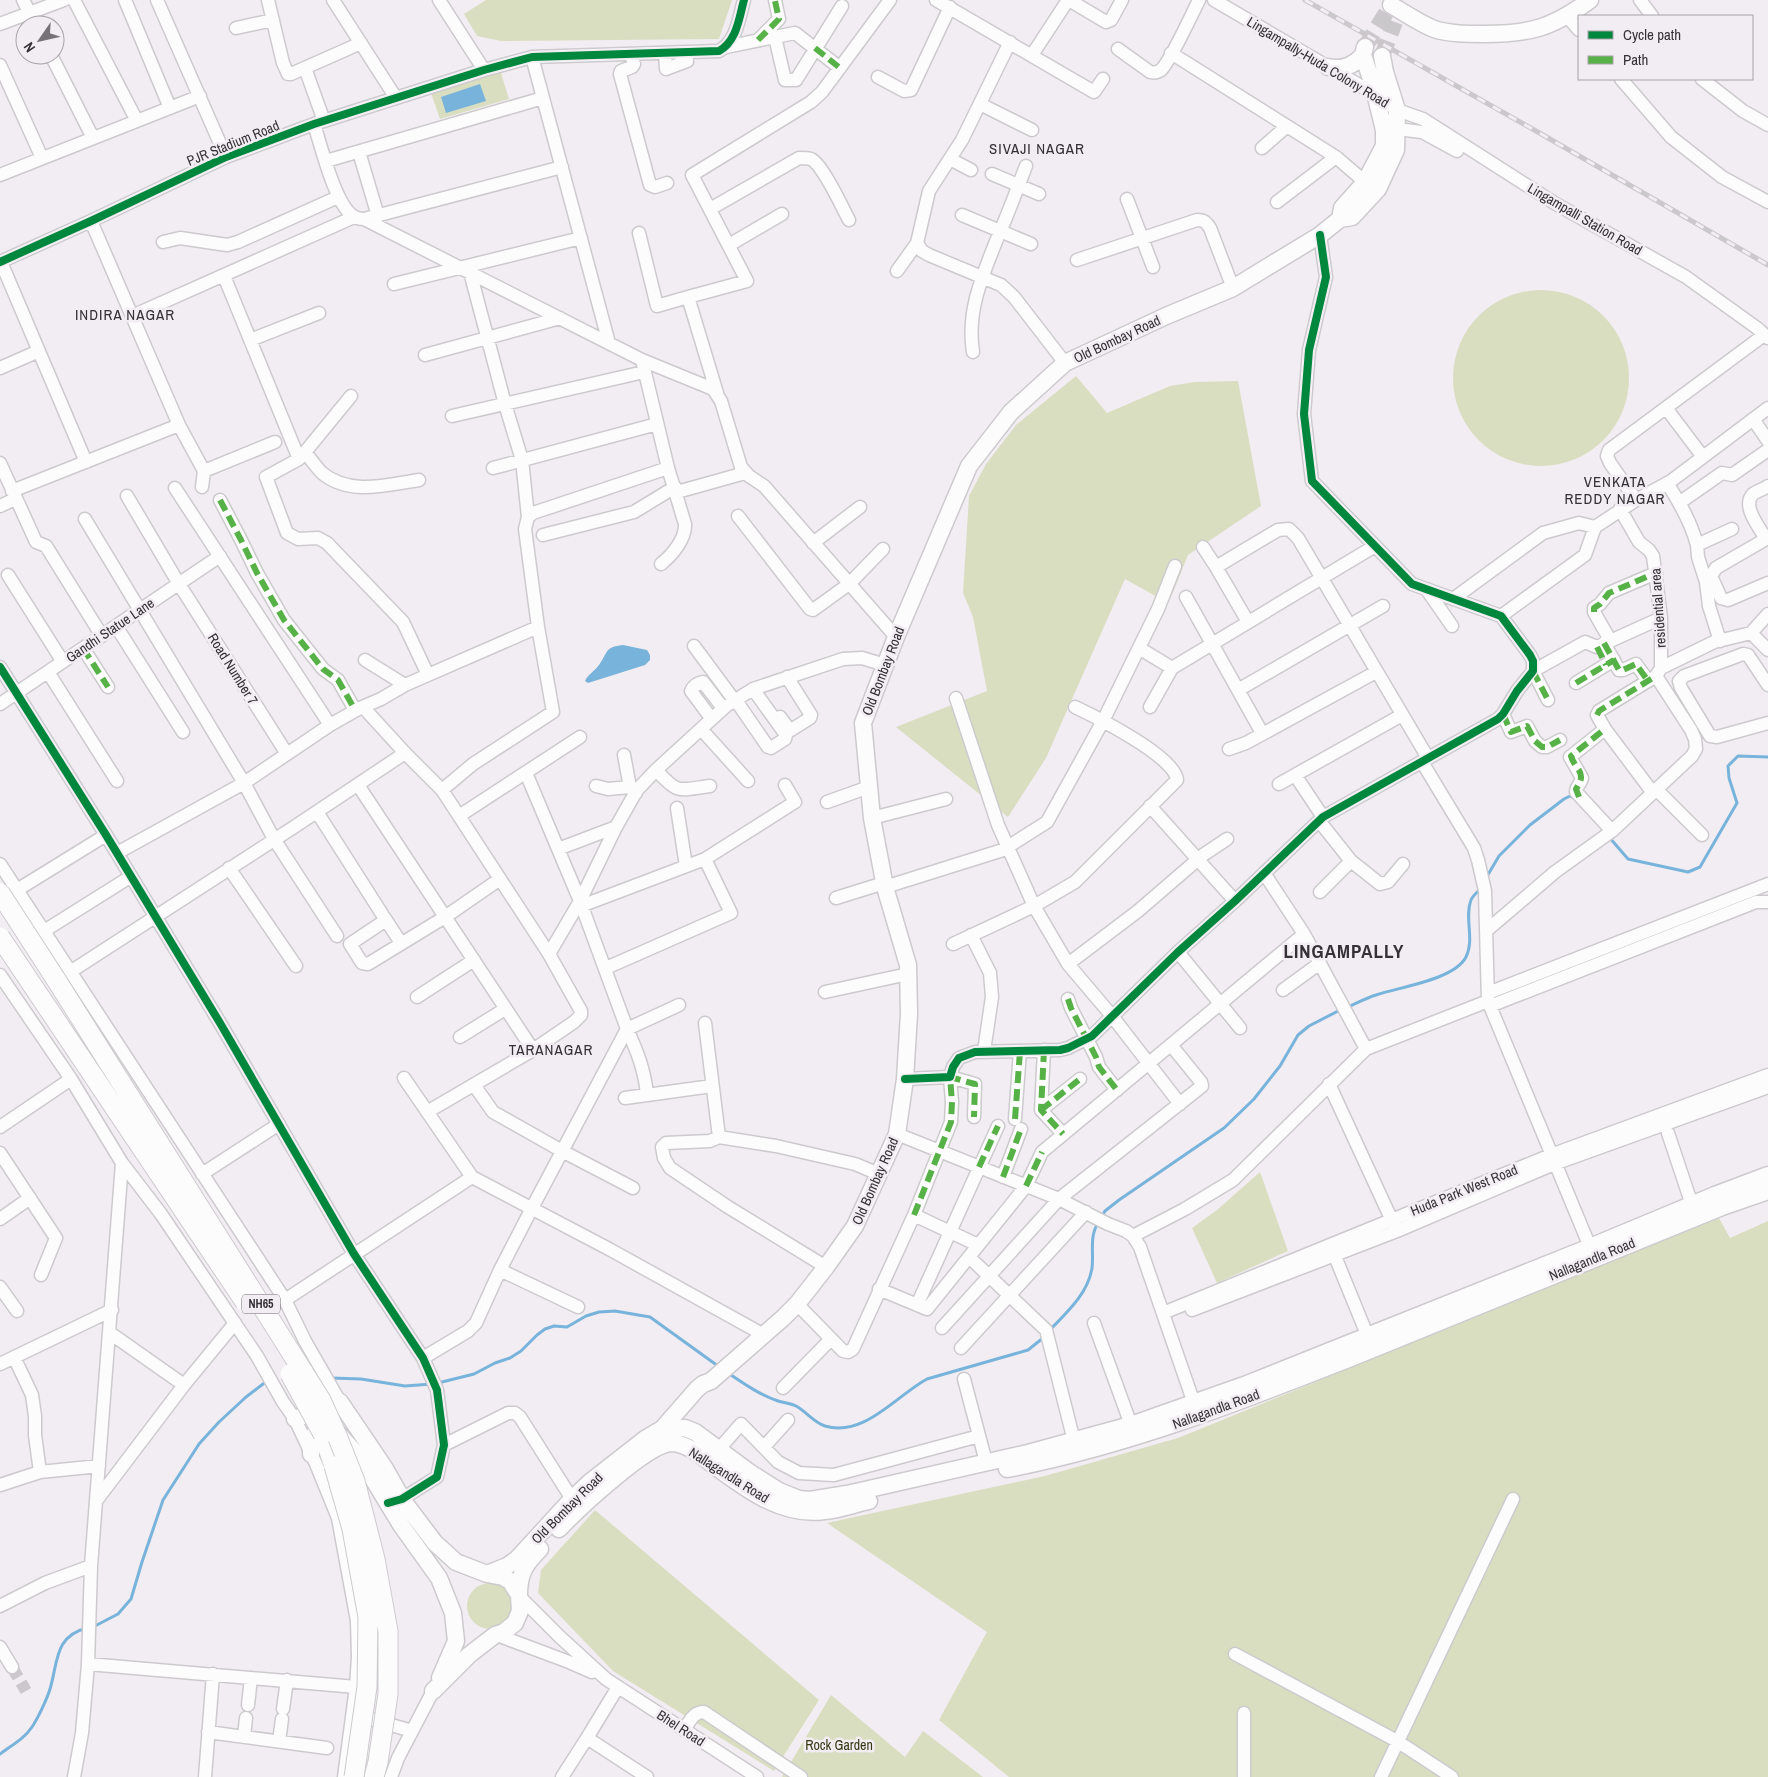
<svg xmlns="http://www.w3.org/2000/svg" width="1768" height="1777" font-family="'Archivo Narrow',sans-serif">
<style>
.green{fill:#dadec0}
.water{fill:#78b3db}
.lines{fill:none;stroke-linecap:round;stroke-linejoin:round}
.stream{stroke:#78b3db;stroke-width:3}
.minor-tunnel{stroke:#cbc8cc;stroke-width:12;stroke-dasharray:12 6;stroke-linecap:butt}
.major-tunnel{stroke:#cbc8cc;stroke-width:16;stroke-dasharray:16 8;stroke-linecap:butt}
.minor-casing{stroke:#cdcace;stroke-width:15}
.major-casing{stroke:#cdcace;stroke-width:19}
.highway-casing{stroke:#cdcace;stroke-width:21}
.minor{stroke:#fdfcfd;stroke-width:12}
.major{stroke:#fdfcfd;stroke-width:16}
.highway{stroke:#fdfcfd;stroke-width:19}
.rail-casing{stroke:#cac8ca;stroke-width:5}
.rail{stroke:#f2ecf3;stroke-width:3;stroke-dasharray:9;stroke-linecap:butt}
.highway-bridge-casing{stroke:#cdcace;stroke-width:21;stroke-linecap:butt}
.highway-bridge{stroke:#fdfcfd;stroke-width:19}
.quiet{stroke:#56b246;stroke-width:6;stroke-dasharray:12 6;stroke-linecap:butt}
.cycleway-casing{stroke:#f2ecf3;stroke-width:11}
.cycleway{stroke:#00873e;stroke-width:8}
.labels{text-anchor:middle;stroke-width:5;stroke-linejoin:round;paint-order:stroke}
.shield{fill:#f2ecf3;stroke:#6d6a6e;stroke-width:1}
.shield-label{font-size:12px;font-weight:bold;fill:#343235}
.street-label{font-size:14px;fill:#343235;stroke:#f2ecf3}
.park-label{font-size:14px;fill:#353912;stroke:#f2ecf3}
.neighbourhood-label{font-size:15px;letter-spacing:1px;fill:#343235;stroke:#f2ecf3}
.district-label{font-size:19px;font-weight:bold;letter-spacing:1px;fill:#343235;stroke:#f2ecf3}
</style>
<rect width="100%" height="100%" fill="#f1edf2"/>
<path class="green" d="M486,0H732L719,39L501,41L477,36L464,14Z
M500,70L509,99L440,119L431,93Z
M1453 378a88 88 0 1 1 176 0a88 88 0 1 1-176 0Z
M1076,376L1107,413L1170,386L1195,382L1238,381L1261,506L1188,555L1172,595L1159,598L1125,579L1046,758L1008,817L896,727L987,691L973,617L963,593L969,496L986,464L1016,425Z
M1260,1172L1288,1251L1217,1283L1192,1228L1217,1210Z
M1719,1218L1730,1238L1768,1221V1777H1009L939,1720L987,1632L827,1523L1045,1476L1178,1438Z
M595,1510L819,1700L774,1771L613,1671L538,1593L541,1570Z
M467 1606a23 23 0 1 1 46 0a23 23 0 1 1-46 0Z
M831,1695L905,1757L923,1731L983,1777H782Z"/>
<path class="water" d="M480,84L486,101L446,113L441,97Z
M623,645L647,650L650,655V660L645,665L588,683L585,681C588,674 595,671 599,665C608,653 604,647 623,645Z"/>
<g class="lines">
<path class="stream" d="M1609,837L1628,859L1688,872L1700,867L1737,803L1729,778L1728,766L1738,756L1768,757
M1486,878L1499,856L1530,825L1564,799L1570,796L1575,798
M1348,1007C1357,1003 1366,998 1376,995C1399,987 1454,980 1466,957C1475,939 1464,918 1471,900C1473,895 1478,892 1481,888
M1101,1218L1105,1211L1119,1200L1224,1128L1254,1099L1280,1066L1298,1035L1309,1026L1342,1009
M1049,1331C1066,1313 1088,1294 1092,1268C1094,1253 1089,1237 1098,1223
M728,1373C743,1383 760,1395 778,1401C784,1403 790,1403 796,1406C807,1412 813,1422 825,1426C864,1438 897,1395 927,1379L1028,1350L1043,1338
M331,1378L361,1379L405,1386L432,1384
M438,1383L474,1374L495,1363L510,1358L521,1351L537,1335L545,1329L554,1326L567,1327L586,1316L599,1312L615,1311L650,1317L718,1366
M93,1627L118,1614L131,1599L142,1562L163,1500L199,1444L219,1422L246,1397L267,1381
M0,1754C12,1745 24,1739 32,1727C38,1718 47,1699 50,1689C58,1663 54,1636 87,1628"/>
<path class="minor-tunnel" d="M12,1667L26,1691"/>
<path class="major-tunnel" d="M1365,47L1386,13
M1382,56L1395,22"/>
<defs>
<path id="minor" d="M23,0L36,25
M74,0L137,121
M125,0L170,108
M157,0L226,157
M268,0L283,63L288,74H291L361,43
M333,0L396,98
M439,0L484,70
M936,0L1094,92L1103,79
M1069,0L1106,22L1111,20L1122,0
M1214,0L1376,95L1397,110L1423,119L1556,204L1686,277L1757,328L1768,338
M1640,0L1652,16
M1567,16L1579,30
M0,24L64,0
M236,28L273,20
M775,37L795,33L840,68
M758,40L779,19L775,0
M1010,42L962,140L929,191L917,243L922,251L929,255L1001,285L1014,297L1065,363
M726,47L775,37L785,80H796L842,6
M1118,49L1150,72C1154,73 1157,73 1161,70C1170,62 1192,14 1199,0
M665,53L666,69L687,61L686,53
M1171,53L1336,157L1365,182L1371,186
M51,55L93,138
M631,55L634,64L632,67L621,71L620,74L650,185L655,187L667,183
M1032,55L1068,0
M532,57L609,343
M0,65L42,158
M305,68L324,121
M878,77L904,91L911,90L950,7
M1621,79L1671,137L1722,177L1768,202
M1702,79L1743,111L1768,125
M980,104L1032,130
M314,124C321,146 335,204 353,216C356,218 361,219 364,219L642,360L713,389L721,401L741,467L749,476L764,486L896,637
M1397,129L1422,132L1457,151
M1262,148L1287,126
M359,152L378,216
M950,159L971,170
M326,161L543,98
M992,174L1039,194
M0,175L200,96
M1127,199L1153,267
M1277,202L1336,157
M710,209L799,158C802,158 808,158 811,159C823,165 842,207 849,220
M962,215L1031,244
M364,219L562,167
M91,221L179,425L204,471L202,487
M639,233L657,306L688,297
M163,242L180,238L227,245L238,242L338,197
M729,245L782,214
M1077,260L1197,220C1204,220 1206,222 1210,228L1233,288
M0,262L91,221L226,157L314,124L484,70L532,57L719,51C737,41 739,18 744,0
M1,262L86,462
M897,271L917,243
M470,272L505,404L522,460L528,517
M224,276L299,459L266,477L287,533L298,539L318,538L327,543L403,622L428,675
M394,284L581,238
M132,316L354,217
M250,340L319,313
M973,352C966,310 984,272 999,234C1009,212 1017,189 1026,166
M425,355L560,318
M642,360L668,468L685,524C686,539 672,555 661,564
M0,368L39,351
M717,393L688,297L747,281L692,175L811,102L822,92L890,0
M1666,408L1703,457
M452,416L644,372
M1753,419L1768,441
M305,452C310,458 316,467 322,473C350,496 386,485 419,480
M301,457L351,396
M0,463L36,542L46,546L102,636
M493,468L657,424
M204,471L275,442
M1667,483C1680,503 1691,522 1697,545L1732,529
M1768,486C1764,489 1757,491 1753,494C1741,506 1760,528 1766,539L1716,568L1711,576L1721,598L1728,600L1768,583
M175,488L330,725
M12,491L179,425
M677,492L745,473
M127,496L179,584L287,754
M220,500L241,540L257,573L284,620L323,669L338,680L355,710
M1636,500L1610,463L1607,456L1609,450L1764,335
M1679,503L1722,473L1732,475L1768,450
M0,506L15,499
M738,516L810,609L813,610L849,584L883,549
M85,519L244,783L274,839L337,936
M543,535L634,512L675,487
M813,543L860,507
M1697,545L1698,557L1706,582L1709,606L1720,641
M1203,547L1216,567
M8,575L63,662
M1427,590L1452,626
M1186,597L1262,733
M1453,599L1543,533L1579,523L1595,527
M1501,616L1585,555L1595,527L1636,500L1671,481L1768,408
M1248,622L1216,567L1278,530L1289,529L1298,538L1428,758
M116,626L183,732
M1751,633L1768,650
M1610,640L1594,612V608L1600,604L1609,593L1656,573
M1604,643L1619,670H1623L1636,664L1648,681
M694,646L734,700
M83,648L108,687
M1139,648L1172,668L1375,546
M365,660L405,685
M0,667L106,835L220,1023L354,1254L423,1358L437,1390L444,1445L437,1477L402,1499L395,1501
M1661,668L1714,642L1751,633L1768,614
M48,672L117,781
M1576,683L1614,660
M1768,685L1748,655L1743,654L1684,676L1679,681L1681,688L1710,736L1717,737L1768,723
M1238,690L1383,606
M956,698L998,825L1034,906L1068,964L1112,1016L1180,1104
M735,699L768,747L771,748L785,739L786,735L753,689
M1548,700L1533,671L1585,642L1597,647L1661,618
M0,704L220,556
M363,707L405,753L442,790L459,816
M1150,707L1172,668
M1503,714L1511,732L1527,726L1535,741L1542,747H1547L1560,740
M780,717L788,728L791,730L810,718L811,715L787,677
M711,718L691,691C693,686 698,683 703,682L723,708
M701,729L748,781
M1605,729L1570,757L1582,778C1581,784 1576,786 1576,792L1612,831L1692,756L1696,749L1695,739L1691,730L1656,676L1661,668V618L1653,556L1649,550L1639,542L1620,509
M1229,749L1246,743L1376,672
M624,755L630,787L636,793
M1422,762L1474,848L1478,860L1485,891L1488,1001L1590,1247
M656,770C679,795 678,790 710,786
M1295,775L1323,817
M1279,784L1402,715
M358,785L533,1050
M596,786L608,789L630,787
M1656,789L1702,835
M442,790L473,764L553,712L538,627L525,529L528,517L533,513L668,468
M1653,793L1605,729L1597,715L1599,711L1656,676
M827,802L869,787
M1150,806L1235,901
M677,808L686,866
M317,812L382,914
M872,818L946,799
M1320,822L1351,861L1380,884L1388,882L1403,864
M558,849L616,827
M117,853L244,783L330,725L360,708L381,699L405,685L538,627
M705,859L795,802L785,785
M0,864L285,1300L305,1341L340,1402
M229,868L296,966
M1264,873L1304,934L1366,1049
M885,887L1003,850L1047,822L1103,721L1158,609L1175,566
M17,890L106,835
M1320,892L1351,861
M836,898L884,883
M581,906L705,859L731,913L606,968
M384,917L401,943
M386,920L350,944L362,963L368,964L445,917L500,879
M44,931L130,877
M1486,931L1555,872L1612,831
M971,935L990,973L992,997L984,1051
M953,944L1034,906L1075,882L1177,780C1176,757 1096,717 1075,707
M1178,952L1240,1028
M549,954L580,901L616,827L637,790L656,770L726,706L753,689L843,659L862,658L885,665
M1068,964L1138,911L1203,855L1227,839
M70,972L294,827L405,753
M0,975L71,1079L122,1163L161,1214L257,1356L283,1402L295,1419L316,1464L338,1518L357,1621L358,1657L356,1687L344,1777
M1283,990L1320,963
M825,992L908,974
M1488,993L1768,884
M417,997L474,960
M1068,999L1071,1008L1096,1057L1099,1067L1117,1090
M1490,1006L1756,902H1768
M705,1023L719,1137L710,1141L666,1143L662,1147L664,1158L670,1168L728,1207L826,1267
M460,1037L505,1009
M1044,1050L1041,1110L1063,1134
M905,1079L950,1077L953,1067L959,1058L975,1052L1060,1050L1068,1048L1092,1036L1178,952L1235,901L1323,817L1498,719L1503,714L1517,691L1533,671V661L1530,655L1501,616L1412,584L1312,481L1304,414L1309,350L1326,277L1320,235
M1329,1084L1394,1225
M474,1085L493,1112L562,1151L633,1188
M647,1095C645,1071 637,1051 627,1029L679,1005
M625,1098L712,1086
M1041,1110L1080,1079
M427,1112L533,1050L574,1022L581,1015V1011L549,954L459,816L580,737
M1015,1119L1020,1051
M0,1127L71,1079
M1668,1133L1692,1205
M897,1134L1059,1199L1108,1224L1126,1231L1133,1236L1140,1247L1197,1412
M719,1137L776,1146L855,1164L879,1174
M0,1153L56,1238L41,1275
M202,1174L279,1124
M472,1177L609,1249L764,1335
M1003,1177L1021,1129
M914,1215L978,1245
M0,1219L30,1198
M1133,1236L1185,1209L1233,1180L1366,1049L1488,1001
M1332,1249L1368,1337
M969,1257L1046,1330L1074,1441
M500,1270L578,1307
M0,1287L17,1311
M879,1289L927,1309L1026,1186L1042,1152L1304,934
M285,1300L472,1177L404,1078
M797,1304L843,1351L848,1352L853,1349L914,1215L951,1122L952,1102L950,1077L975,1084L974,1117
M917,1305L998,1126
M1192,1310L1397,1231L1554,1164L1768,1087
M1163,1313L1551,1155L1768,1075
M1094,1323L1131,1425
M942,1328L1059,1199L1202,1086L1201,1082L1171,1045
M110,1333L184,1385
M961,1348L1086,1212
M14,1357L32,1395L35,1416V1435L40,1472
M423,1358L468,1331L476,1323L500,1270L532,1208L627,1029L580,901L526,773
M0,1364L112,1310
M964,1379L986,1462
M783,1388L831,1339
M444,1445L508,1413H515L520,1417L572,1499
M764,1447L788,1420
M719,1449L741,1424L778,1462L799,1473L834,1475L979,1436
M0,1485L40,1472L99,1466
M96,1501L184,1385L235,1323
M520,1597L560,1637L606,1679L757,1777
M0,1606L45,1583L91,1566
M497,1635L569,1662L592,1672
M0,1647L12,1667
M1235,1654L1397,1741L1452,1777
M88,1664L356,1687
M248,1705L251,1678
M283,1709L287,1680
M1244,1713V1777
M357,1715L412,1731
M684,1730C690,1721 693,1712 704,1712L801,1777
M208,1732L327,1748
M244,1737L246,1718
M587,1738L618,1687
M279,1741L282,1719
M74,1777L82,1733L88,1664L91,1566L122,1163
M205,1777L213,1674
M391,1777L398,1758L433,1691
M562,1777L587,1738L647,1777
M1381,1777L1513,1499"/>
<path id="major" d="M1391,5C1405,13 1419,23 1434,29C1450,34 1467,34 1484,34C1530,34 1552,28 1590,0
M1328,67C1343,70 1353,66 1363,55
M1340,219L1342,208L1365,182L1384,146V130L1373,85L1363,55L1365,47
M295,1419L340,1402L384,1467L404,1502L435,1543L456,1562L487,1574L503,1577L510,1581L519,1595L520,1611L515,1623L504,1632L495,1635L469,1655L433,1691
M662,1429L697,1389L703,1384L711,1381L783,1318L797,1304L826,1267L855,1226L897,1134L905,1079L909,1014L908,965L885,887L872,818L863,723L896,637L969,466L1011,412L1065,363L1166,316L1233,288L1320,235L1340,219L1352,217L1378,189L1396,150L1397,110L1385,72L1382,56
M311,1454C311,1441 311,1431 325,1427L335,1430L361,1459L401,1525L439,1578L453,1613L456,1641L440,1678
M1007,1469C1128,1446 1242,1401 1356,1356C1478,1307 1600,1256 1722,1207L1768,1191
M559,1529C577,1510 648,1443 672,1443C687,1444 701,1455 712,1464C745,1488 781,1517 824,1511C839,1510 854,1504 869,1501
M487,1574L507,1566L517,1559L572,1499L590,1482L645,1439L662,1429L685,1428L695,1432L749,1472L779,1491L799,1499L810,1500L847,1494L1028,1453L1131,1425L1247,1384L1590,1247L1715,1195L1768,1175
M519,1595C519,1573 525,1564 540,1549"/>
<path id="highway" d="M323,1434L334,1466
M374,1777L378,1762"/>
</defs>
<use href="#minor" class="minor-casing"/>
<use href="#major" class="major-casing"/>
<use href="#highway" class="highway-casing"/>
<use href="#minor" class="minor"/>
<use href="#major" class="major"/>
<use href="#highway" class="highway"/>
<defs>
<path id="rail" d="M1305,0L1543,135L1768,265"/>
</defs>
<use href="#rail" class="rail-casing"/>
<use href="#rail" class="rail"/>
<defs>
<path id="highway-bridge" d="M0,893L57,981L321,1400L338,1438L355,1481L375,1559L388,1631V1694L378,1762
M0,937L245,1302
M290,1374L323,1434
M334,1466L352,1529L368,1617L367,1687L354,1777"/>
</defs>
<use href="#highway-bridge" class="highway-bridge-casing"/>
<use href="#highway-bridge" class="highway-bridge"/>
<path class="quiet" d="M758,40L779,19L775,1
M815,48L840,68
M220,500L241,540L257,573L284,620L323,669L338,680L355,710
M1594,612V608L1600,604L1609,593L1656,573
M1604,643L1619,670H1623L1636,664L1648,681
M1597,647L1606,665
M83,648L108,687
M1533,671L1548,700
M1576,683L1614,660
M1503,714L1511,732L1527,726L1535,741L1542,747H1547L1560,740
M1597,715L1599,711L1656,676
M1579,797L1576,789C1588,771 1576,772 1571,756L1605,729
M1068,999L1071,1008L1096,1057L1099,1067L1117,1090
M1044,1050L1041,1110L1063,1134
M1041,1110L1080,1079
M1015,1119L1020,1051
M979,1167L998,1126
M1003,1177L1021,1129
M1026,1186L1042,1152
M914,1215L951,1122L952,1102L950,1077L975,1084L974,1117"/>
<defs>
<path id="cycleway" d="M0,262L91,221L226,157L314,124L484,70L532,57L719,51C737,41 739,18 744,0
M0,667L106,835L220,1023L354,1254L423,1358L437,1390L444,1445L437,1477L402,1499L388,1503
M905,1079L950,1077L953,1067L959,1058L975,1052L1060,1050L1068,1048L1092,1036L1178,952L1235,901L1323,817L1498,719L1503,714L1517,691L1533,671V661L1530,655L1501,616L1412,584L1312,481L1304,414L1309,350L1326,277L1320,235"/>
</defs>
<use href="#cycleway" class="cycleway-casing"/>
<use href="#cycleway" class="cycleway"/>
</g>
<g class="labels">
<rect class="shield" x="242" y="1294.5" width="38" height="19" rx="4"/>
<g class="shield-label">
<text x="261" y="1308">NH65</text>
</g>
<g class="street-label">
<text transform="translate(1318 62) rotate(31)" y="5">Lingampally-Huda Colony Road</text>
<text transform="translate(233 143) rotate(-22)" y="5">PJR Stadium Road</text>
<text transform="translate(1585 219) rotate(30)" y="5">Lingampalli Station Road</text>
<text transform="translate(1117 339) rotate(-25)" y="5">Old Bombay Road</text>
<text transform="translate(1658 608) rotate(-94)" y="5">residential area</text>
<text transform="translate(110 630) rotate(-34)" y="5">Gandhi Statue Lane</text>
<text transform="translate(233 669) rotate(58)" y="5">Road Number 7</text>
<text transform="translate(883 671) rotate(-69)" y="5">Old Bombay Road</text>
<text transform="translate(875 1181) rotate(-66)" y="5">Old Bombay Road</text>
<text transform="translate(1464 1190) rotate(-22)" y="5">Huda Park West Road</text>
<text transform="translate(1592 1259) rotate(-22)" y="5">Nallagandla Road</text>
<text transform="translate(1216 1409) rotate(-20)" y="5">Nallagandla Road</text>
<text transform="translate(729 1475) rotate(32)" y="5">Nallagandla Road</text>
<text transform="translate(567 1508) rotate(-45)" y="5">Old Bombay Road</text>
<text transform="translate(681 1728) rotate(33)" y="5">Bhel Road</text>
</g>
<g class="park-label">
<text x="839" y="1750">Rock Garden</text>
</g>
<g class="neighbourhood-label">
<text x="1037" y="154">SIVAJI NAGAR</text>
<text x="125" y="320">INDIRA NAGAR</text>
<text x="1615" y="487">VENKATA<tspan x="1615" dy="17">REDDY NAGAR</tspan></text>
<text x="551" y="1055">TARANAGAR</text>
</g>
<g class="district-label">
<text x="1344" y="958">LINGAMPALLY</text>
</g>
</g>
<rect x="1578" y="15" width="175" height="65" fill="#f2ecf3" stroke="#a6a2a7"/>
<rect x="1588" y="31" width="25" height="8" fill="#00873e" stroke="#a6a2a7"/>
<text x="1623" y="40" font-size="15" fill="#343235">Cycle path</text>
<rect x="1588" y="56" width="25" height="8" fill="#56b246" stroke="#a6a2a7"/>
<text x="1623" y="65" font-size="15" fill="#343235">Path</text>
<g transform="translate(40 40) rotate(236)"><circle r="24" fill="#f2ecf3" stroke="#a6a2a7"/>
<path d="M0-4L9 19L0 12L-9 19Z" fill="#767377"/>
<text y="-8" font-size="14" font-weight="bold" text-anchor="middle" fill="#343235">N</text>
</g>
</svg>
